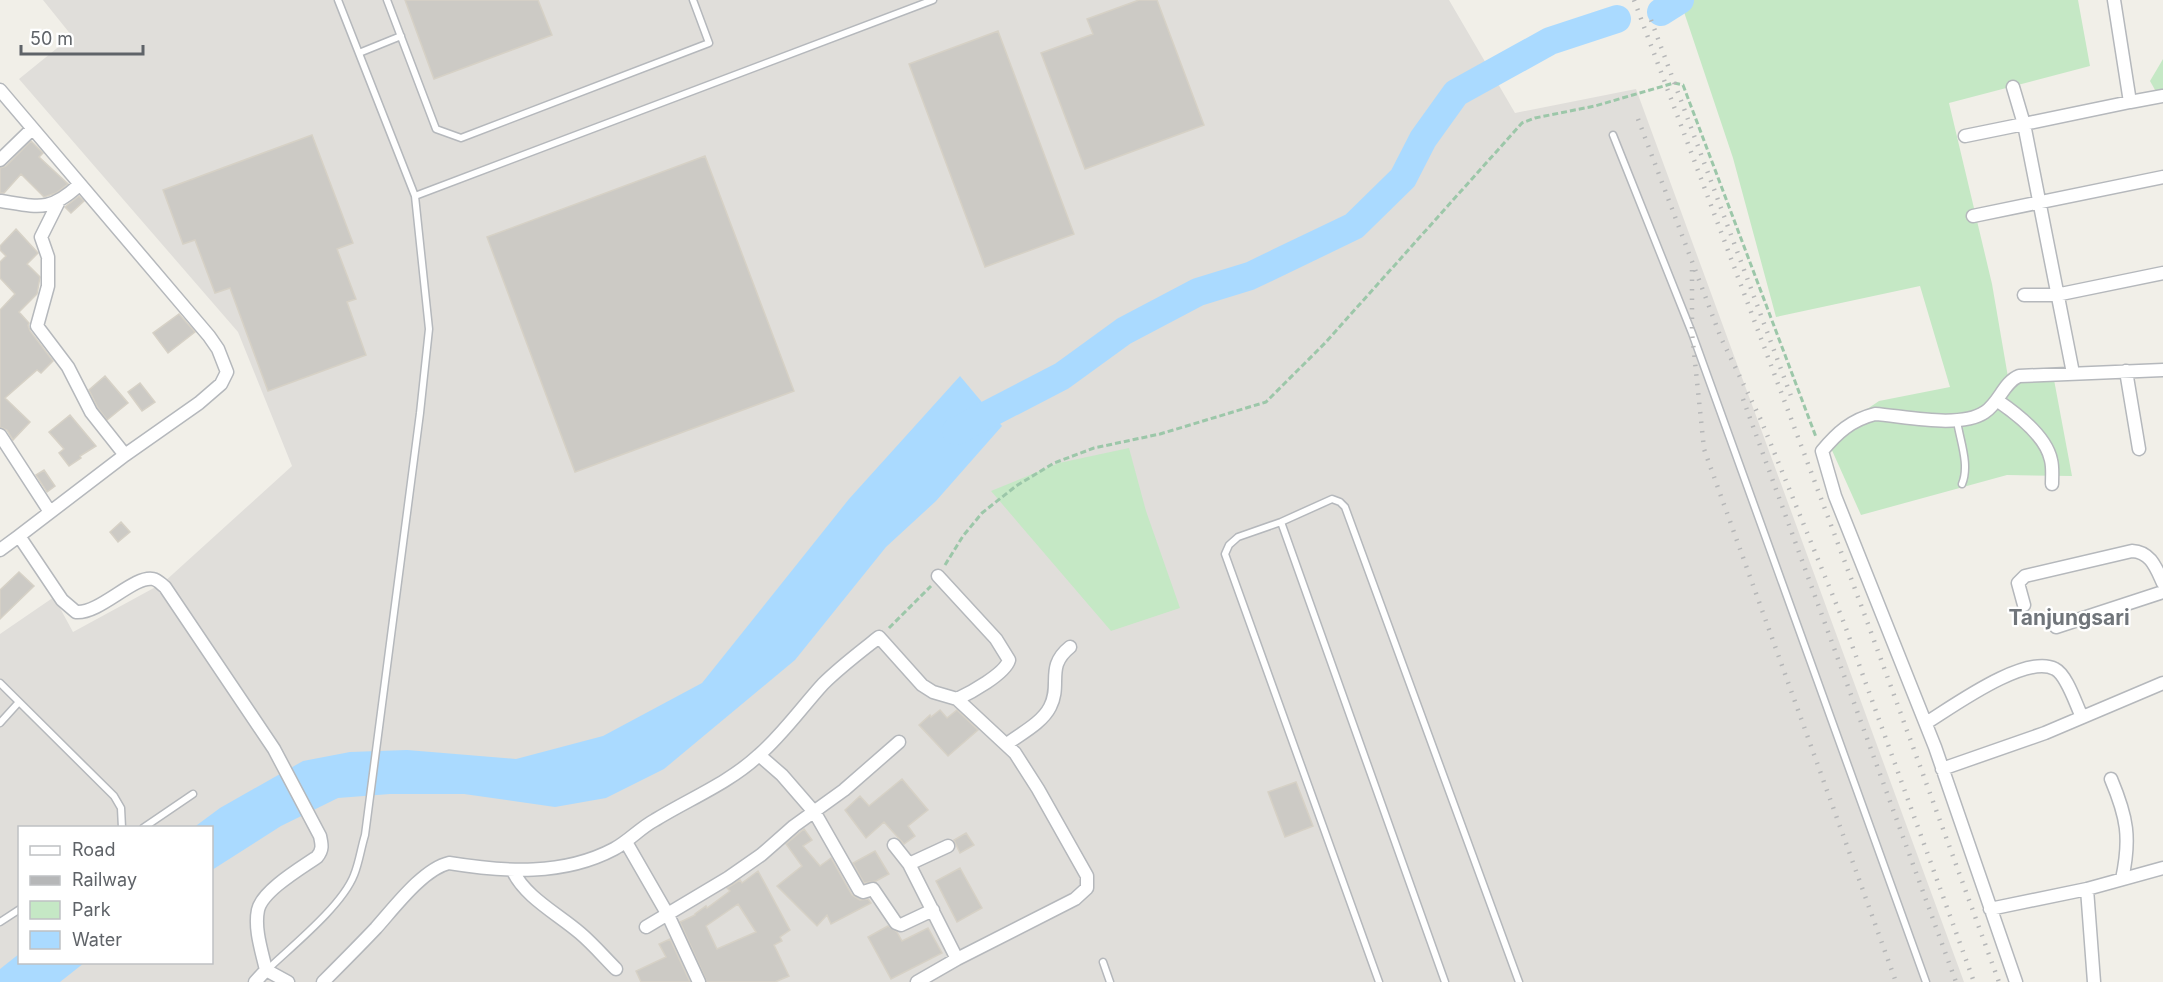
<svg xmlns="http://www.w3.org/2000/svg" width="2163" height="982" font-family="Inter,sans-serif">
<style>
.industrial{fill:#e0deda;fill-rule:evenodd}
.green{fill:#c5e8c5}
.water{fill:#aadaff}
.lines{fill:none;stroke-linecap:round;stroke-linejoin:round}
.river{stroke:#aadaff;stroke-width:28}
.building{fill:#cccac5;stroke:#d6d1c6;stroke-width:1.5;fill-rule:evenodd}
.lane-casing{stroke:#b5b8bc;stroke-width:9}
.street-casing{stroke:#b5b8bc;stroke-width:15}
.path{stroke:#9cc7a9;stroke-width:3;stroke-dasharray:6 3;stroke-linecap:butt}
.lane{stroke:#fff;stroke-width:6}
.street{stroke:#fff;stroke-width:12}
.rail{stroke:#b6b7b8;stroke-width:4.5;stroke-dasharray:1.5 8;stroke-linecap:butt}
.labels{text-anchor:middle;stroke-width:4.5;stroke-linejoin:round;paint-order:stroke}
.quarter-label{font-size:21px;font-weight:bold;fill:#70757a;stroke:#fff}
</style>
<rect width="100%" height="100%" fill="#f1efe8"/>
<path class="industrial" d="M43,0H1449L1515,113L1636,89L1964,982H0V634L54,597L73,632L163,583L292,466L238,332L19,79L72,36ZM20,828H212V962H20Z"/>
<path class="green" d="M1680,0H2078L2090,66L1949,103L1992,284L2008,377L2052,369L2072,476L2007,475L1861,515L1826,437L1879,401L1950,387L1920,286L1776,317L1733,158Z
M2163,59V96L2159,97L2150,81Z
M1129,448L1146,511L1180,608L1111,631L991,491L1059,463Z"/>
<path class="water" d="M960,376L1002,426L936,501L886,547L795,660L664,769L606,798L555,807L464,794H390L338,798L281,826L212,870V828H193L220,808L303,761L350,752L407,750L516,759L603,736L702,683L849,499Z
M19,954L20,962L84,963L60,982H0V969Z"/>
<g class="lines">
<path class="river" d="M1661,12L1680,0
M956,431L1062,376L1124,331L1198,292L1250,276L1354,226L1403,178L1423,139L1456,93L1550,41L1617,19"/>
</g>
<path class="building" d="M405,0H538L552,35L434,79Z
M1139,0H1157L1204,125L1085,169L1041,53L1093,34L1087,19Z
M998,31L1074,234L985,267L909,64Z
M312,135L353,243L337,249L356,299L347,302L366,355L268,391L230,288L215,293L195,240L183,244L163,190Z
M31,141L43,153L39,157L68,184L56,193L44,197L21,174L4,193H0V168L6,166Z
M705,156L794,391L575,472L487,237Z
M79,196L84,201L71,213L65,207Z
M16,229L38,253L27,264L40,277L37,294L19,312L29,323L28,325L30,331L53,361L41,373L37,370L5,398L30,422L13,440L7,430L0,427V310L15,294L0,278V262L6,256L0,250V246Z
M179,314L195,332L168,353L153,333Z
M105,376L128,403L107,420L98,408L89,390Z
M140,383L155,402L142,411L128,392Z
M70,415L96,446L80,456L81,458L69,466L59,453L64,449L49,432Z
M44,470L55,486L47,492L36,475Z
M121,522L130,532L118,542L110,532Z
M19,572L34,586L0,619V590Z
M940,710L947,718L957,710L978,730L948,756L919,725L930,715L931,717Z
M902,779L928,810L908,826L915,836L904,844L884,822L866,838L845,810L860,796L869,806Z
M1296,782L1313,826L1285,837L1268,792Z
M804,829L812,840L803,846L820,866L831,858L852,895L860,900L868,899L871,903L831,924L827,915L817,926L777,886L802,866L786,844Z
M966,833L974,845L960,853L954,840Z
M875,851L889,874L876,881L864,883L853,863Z
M960,868L982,908L957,922L936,881Z
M758,871L790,930L780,937L782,941L774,945L789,976L775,982H707L680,922L695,915V914L706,906L707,908L730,891L727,888L740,880L742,883ZM738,904L756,932L717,949L706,926Z
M888,926L897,932L902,941L928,928L942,953L891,979L868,937Z
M670,939L690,982H641L636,971L666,957L659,944Z"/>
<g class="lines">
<defs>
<path id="lane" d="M387,0L436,129L461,138L709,43L693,0
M359,53L401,36
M1613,135L1692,333L1926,982
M415,196L933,0
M1957,421C1960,441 1970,465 1962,484
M1281,522L1445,982
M0,683L114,796L121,808L122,828
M0,723L19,702
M143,828L193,794
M0,922L20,909
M1103,962L1110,982
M267,970C292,946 342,906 354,875C359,863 361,848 365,835L420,413L429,329L415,196L338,0
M1379,982L1225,554L1229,545L1238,537L1281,522L1332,499L1340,502L1345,507L1519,982"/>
<path id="street" d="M0,90L209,336L218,349L227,372L221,384L199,403L125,455L19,536
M2130,102L2163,96
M1965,136L2024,124L2013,87
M0,160L32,129
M1,201C39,207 50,212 79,185
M59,201L41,237L48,257V286L37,326L68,367L91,412L125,455
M1973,216L2163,177
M2024,295H2056L2163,273
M2126,371L2139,449
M2073,373L2024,124L2130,102L2114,0
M1998,401C2017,414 2046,436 2051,460C2053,468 2052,476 2052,484
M0,435L50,512
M0,550L19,536L62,600L76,612C100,614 134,575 153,579C158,580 161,584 165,587L274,749L320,836C322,845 323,850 317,857C301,868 262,891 258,910C254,929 262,952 266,970L288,982
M938,576L996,639L1009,660C1005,674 970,693 957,699
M2024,605L2018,583L2025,576L2132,551C2151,552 2156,568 2163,583
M2056,627L2163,592
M1926,723C1952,707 2026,653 2055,669C2067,675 2076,705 2082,717
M1007,744C1020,734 1042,723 1050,707C1062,684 1045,667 1070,647
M759,755L782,775L815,813L859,890L863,892L873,889L896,923L901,925L933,910
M1942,769L2045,733L2163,683
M2111,779C2127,817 2131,838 2122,879
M626,842L668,915L699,982
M894,845L909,864L957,959
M909,864L948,846
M513,871C525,897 558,914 580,933C593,944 604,957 616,969
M2087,889L2094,982
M1990,909L2087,889L2163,868
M646,927L728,878L761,855L794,826L844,790L899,742
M255,982L266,970
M323,982C341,964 359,946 376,928C394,908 423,869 449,863C505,872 563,876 614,849C629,841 640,828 655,820C689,799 729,783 759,755C783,734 802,707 823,684C840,667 860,652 879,637L922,685L933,692L957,699L1015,753L1038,789L1087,876V888L1075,899L957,959L917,982
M2016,982L1935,747L1835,496L1822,451C1837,433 1851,420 1875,414C1904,416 1960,429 1985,412C1999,403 2004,382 2019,376L2163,370"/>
</defs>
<use href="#lane" class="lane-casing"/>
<use href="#street" class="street-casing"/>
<path class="path" d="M945,565L963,536L982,513L1016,486L1054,463L1094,448L1160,434L1266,402L1325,343L1522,123L1535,118L1595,106L1674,83L1683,85L1816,437
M889,628L931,586"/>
<use href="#lane" class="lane"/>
<use href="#street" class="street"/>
<path class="rail" d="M1634,0L1864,613L1999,982
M1651,20L1791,396
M1638,119L1721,338L1761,420L1844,623L1974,982
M1692,270V333L1704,449L1896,982
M1743,399L1956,982"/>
</g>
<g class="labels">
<g class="quarter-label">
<text x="2069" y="625">Tanjungsari</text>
</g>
</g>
<rect x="18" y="826" width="195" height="138" fill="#ffffff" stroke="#bfc1c3" stroke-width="1.5"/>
<rect x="30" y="846" width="30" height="9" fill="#ffffff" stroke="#bfc1c3" stroke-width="1.5"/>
<text x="72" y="856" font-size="18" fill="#5f6368">Road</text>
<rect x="30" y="876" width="30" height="9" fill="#b6b7b8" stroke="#bfc1c3" stroke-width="1.5"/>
<text x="72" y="886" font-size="18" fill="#5f6368">Railway</text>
<rect x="30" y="901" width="30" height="18" fill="#c5e8c5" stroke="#bfc1c3" stroke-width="1.5"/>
<text x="72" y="916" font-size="18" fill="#5f6368">Park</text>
<rect x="30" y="931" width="30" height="18" fill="#aadaff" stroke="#bfc1c3" stroke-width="1.5"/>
<text x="72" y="946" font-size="18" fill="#5f6368">Water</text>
<path d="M21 45v9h122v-9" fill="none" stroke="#5f6368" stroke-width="3"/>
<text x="30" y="45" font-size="18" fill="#5f6368" stroke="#ffffff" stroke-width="4.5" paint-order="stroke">50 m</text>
</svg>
